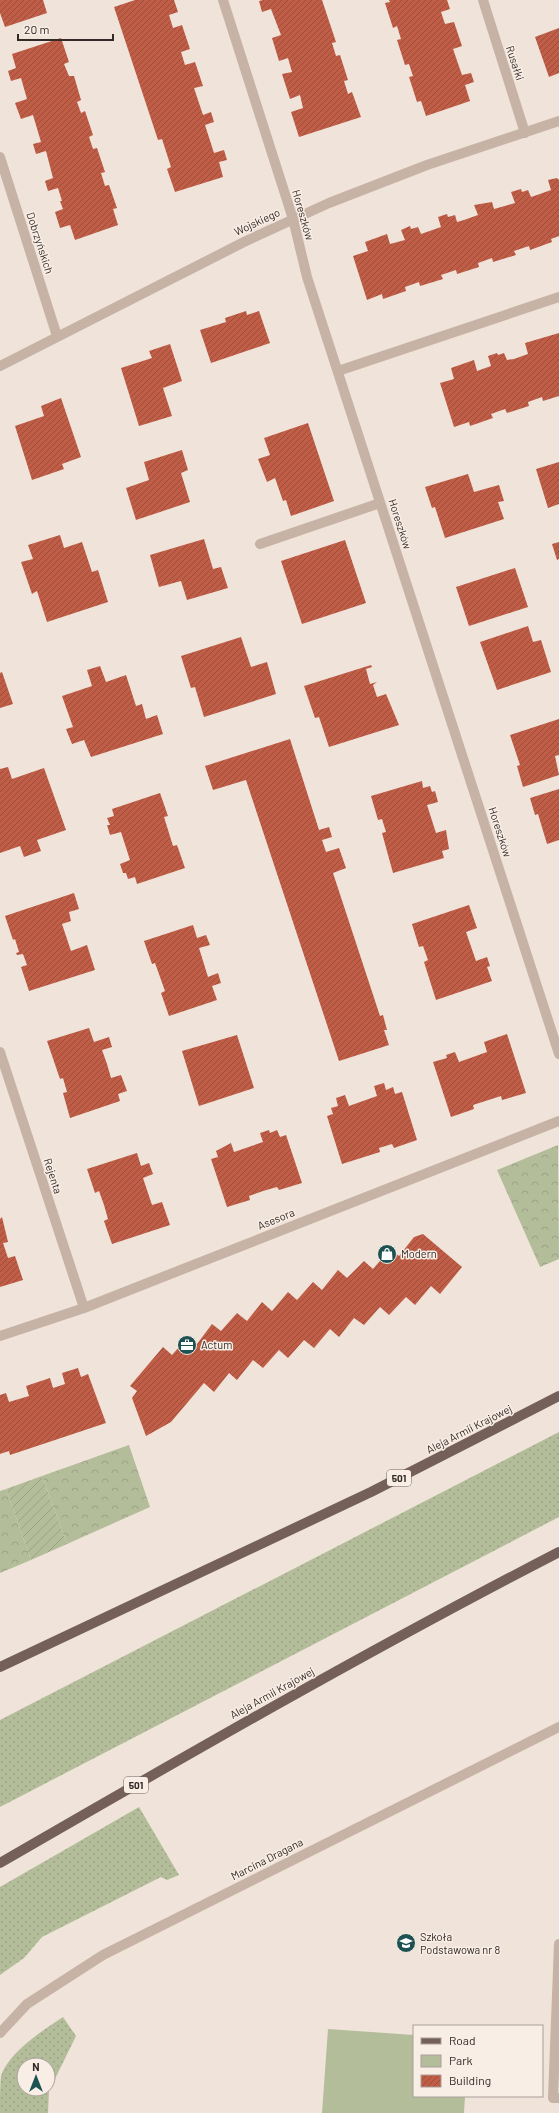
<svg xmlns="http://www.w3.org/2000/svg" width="559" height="2113" font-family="Barlow,sans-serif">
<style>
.grass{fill:url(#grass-dots);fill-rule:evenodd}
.forest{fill:url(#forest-crowns)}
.park{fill:#b4bd9a}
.garden{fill:url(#garden-furrows)}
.building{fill:url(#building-hatch)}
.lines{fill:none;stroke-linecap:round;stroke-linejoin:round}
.minor{stroke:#c7b3a6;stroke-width:10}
.major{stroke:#746058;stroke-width:10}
.labels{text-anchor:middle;stroke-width:3;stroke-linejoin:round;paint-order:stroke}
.shield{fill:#f8eee5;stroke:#6e645f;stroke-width:1}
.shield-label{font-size:10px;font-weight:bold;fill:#332926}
.street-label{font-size:11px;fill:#332926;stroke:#f8eee5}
.poi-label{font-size:11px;fill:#332926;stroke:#f8eee5;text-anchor:start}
</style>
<defs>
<pattern id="grass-dots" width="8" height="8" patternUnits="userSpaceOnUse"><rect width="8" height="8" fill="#b4bd9a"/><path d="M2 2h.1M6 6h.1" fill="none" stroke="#9ba285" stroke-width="1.8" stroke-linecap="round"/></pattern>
<pattern id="forest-crowns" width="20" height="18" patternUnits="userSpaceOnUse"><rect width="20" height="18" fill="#b4bd9a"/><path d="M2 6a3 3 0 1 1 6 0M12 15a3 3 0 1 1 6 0" fill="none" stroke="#9ba285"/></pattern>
<pattern id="garden-furrows" width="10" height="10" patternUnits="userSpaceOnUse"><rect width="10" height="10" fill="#b4bd9a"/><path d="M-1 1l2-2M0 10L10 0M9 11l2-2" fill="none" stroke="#9ba285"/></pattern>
<pattern id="building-hatch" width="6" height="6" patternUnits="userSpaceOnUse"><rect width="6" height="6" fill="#c05d47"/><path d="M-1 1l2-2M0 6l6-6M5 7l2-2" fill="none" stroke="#9d4d3b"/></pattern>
</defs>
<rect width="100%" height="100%" fill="#f0e3d9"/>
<path class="grass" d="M559,1432V1517L0,1807V1720Z
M139,1807L179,1875L167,1880L161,1877L42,1937L24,1958L0,1975V1887Z
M63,2017L76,2036L49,2091L48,2113H0C0,2102 0,2086 1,2076C9,2052 42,2031 63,2017ZM24,2065H48V2089H24Z"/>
<path class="forest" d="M558,1145L559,1259L540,1267L497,1170Z
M129,1445L150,1507L67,1544L42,1476Z
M6,1489L31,1560L0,1573V1491Z"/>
<path class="park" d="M328,2029L414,2035V2096H465L464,2113H322Z"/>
<path class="garden" d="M42,1476L67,1544L31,1560L6,1489Z"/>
<path class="building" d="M0,0H43L47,13L5,27L0,13Z
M135,0H174L178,12L169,15L173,28L182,25L190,49L181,52L185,65L195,62L203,86L194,88L203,115L211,112L214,122L205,125L214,153L224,150L227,160L219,162L223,177L175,192L167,169L171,167L162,139L158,140L114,7Z
M263,0H322L336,42L332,43L336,56L340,55L348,80L344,81L348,94L352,92L361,117L299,137L291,112L303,108L300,95L290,99L282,74L292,72L288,58L279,61L272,38L281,35L271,9L262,12L259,1Z
M389,0H447L450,9L441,12L445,24L454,22L462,46L453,49L462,75L471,73L474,82L465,85L470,101L426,116L421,101L417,102L409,77L413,76L409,64L405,65L397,40L401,39L397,26L393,28L385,3L390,2Z
M559,28V73L549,77L535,37Z
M61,38L69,62L64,64L69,76H74L81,100L77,102L81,113L85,111L93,135L89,137L93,149L97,148L105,172L101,173L105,186L109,185L117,208L113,209L118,225L75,240L70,225L60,228L55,212L63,209L60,201H62L58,188L48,191L45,181L53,178L46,151L36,154L33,144L41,142L33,115L21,119L15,103L27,99L21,78L11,81L8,71L16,68L12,54Z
M557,178L559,180V236L551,239L552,242L530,250L529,246L514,251L516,255L493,262L492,258L478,263L479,267L457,274L456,270L441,275L443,279L420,286L419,282L405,287L406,291L383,299L382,294L367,300L353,256L368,251L365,242L387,234L390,244L405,240L401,230L410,226L411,229L418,227L421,234L441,227L438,217L447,214L448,217L455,215L457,222L464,220L478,215L474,205L492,202L494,209L515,203L511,192L521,189L522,192L528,190L531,197L537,195L551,190L548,180Z
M246,311L247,315L259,311L270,343L211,363L200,330L226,322L225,318Z
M559,333V396L543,401L542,397L528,402L529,406L507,413L505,409L491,414L493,418L470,426L469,422L454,427L440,383L454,379L451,368L474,360L477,371L491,366L488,356L497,353L498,355L504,353L507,360L514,359L528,354L525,343Z
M170,344L182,381L163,388L172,416L139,426L121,368L152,358L149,351Z
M61,398L81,457L62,464L64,469L32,480L15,426L44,416L41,406Z
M308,423L334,501L291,516L286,500L283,501L275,478L267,482L258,459L270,455L264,438Z
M182,450L188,470L181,473L190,502L136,520L126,488L149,480L144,462Z
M559,462V504L548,508L536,469Z
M468,474L474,492L499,485L504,501L498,502L504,519L445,538L435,507L432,508L425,487Z
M60,535L64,548L82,542L92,572L98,570L108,602L47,622L37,591L32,594L21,562L33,559L28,545Z
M204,539L213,569L221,567L228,588L187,600L181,581L159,587L150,555Z
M345,540L366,603L302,624L281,561Z
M559,542V559L557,560L552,544Z
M515,568L528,607L469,626L456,587Z
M528,626L533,642L541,640L551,672L497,690L480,642Z
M241,637L251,667L267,662L276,694L204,717L195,687L191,688L181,656Z
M371,665L372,667L366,669L370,684L377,682L373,685L377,697L386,694L399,725L329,747L319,717L315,718L304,686Z
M100,666L106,682L126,675L136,706L142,704L146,719L157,715L163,734L91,757L84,740L72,744L66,729L73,727L62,696L92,686L87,670Z
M2,672L13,704L0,708V673Z
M559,719V755L555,756L559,775L523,787L517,766L520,765L510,735Z
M290,739L319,830L329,827L332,837L322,840L326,852L339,848L346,868L333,873L380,1016L383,1015L387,1030H384L389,1045L339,1061L246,780L213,790L205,766Z
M8,767L12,779L44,768L66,830L37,840L41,851L24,857L20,846L0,853V769Z
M422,781L423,788L430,786L432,792L435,791L438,802L427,805L436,833L446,830L449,849L442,851L444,858L393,873L382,833L386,832L382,819L378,820L371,796Z
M559,789V840L547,844L538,814L535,815L530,798Z
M160,793L168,816L164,817L173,846L177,845L185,868L137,884L135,877L128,879L126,873H123L120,864L130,860L121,832L110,835L107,825H110L107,818L114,816L112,809Z
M74,893L79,909L69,912L71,921L62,924L71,951L87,945L95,970L29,991L21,967L27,965L23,954L17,955L16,953L19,952L15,939L13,940L5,916Z
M469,905L477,928L466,932L476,961L487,957L490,966L487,967L492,981L436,1000L424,962L428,960L423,946L419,947L412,924Z
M193,925L197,938L206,935L210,945L199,948L208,977L218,973L221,983L212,986L217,1000L169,1016L161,993L165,991L155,963L152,964L144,941Z
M89,1028L94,1042L109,1037L112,1047L102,1050L107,1064L111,1078L121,1075L127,1091L118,1094L120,1101L70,1118L63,1093L67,1092L63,1078L60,1079L47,1041Z
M507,1034L526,1093L502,1100L501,1096L473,1105L474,1109L451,1117L433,1062L447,1058L446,1055L455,1052L459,1062L487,1052L484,1042Z
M237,1035L254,1088L199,1106L182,1051Z
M384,1083L386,1090L393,1087L395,1094L402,1092L417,1140L394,1148L392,1144L379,1148L380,1152L342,1164L327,1116L333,1114L331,1108L338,1106L336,1098L345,1095L349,1106L377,1096L374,1086Z
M269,1130L270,1133L277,1130L280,1137L286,1135L302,1183L279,1190L277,1187L263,1191L249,1196L250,1200L227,1207L211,1159L218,1157L216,1151L231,1143L234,1152L263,1142L260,1133Z
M137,1153L141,1166L149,1163L153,1174L143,1178L152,1205L162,1202L170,1225L112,1244L104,1221L108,1219L104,1205L99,1191L95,1193L87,1169Z
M2,1217L8,1242L3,1243L8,1258L15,1256L23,1280L0,1287V1219Z
M423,1234L462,1267L440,1294L431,1286L415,1305L406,1297L389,1315L380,1307L364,1325L354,1318L339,1337L330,1329L314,1348L304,1340L288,1358L279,1350L263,1368L253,1360L237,1380L229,1373L214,1392L204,1383L171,1422L146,1436L132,1398L137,1391L130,1386L163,1347L172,1355L188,1337L197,1344L212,1324L221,1331L237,1313L247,1321L262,1302L272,1311L288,1292L297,1300L313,1282L322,1290L338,1270L347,1278L364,1261L373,1269L390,1249L399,1256L414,1237Z
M78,1368L81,1377L88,1374L106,1423L10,1455L9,1451L0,1454V1395L6,1393L9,1402L29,1396L26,1386L50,1378L53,1388L65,1384L62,1373Z"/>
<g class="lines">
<path class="minor" d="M223,0L293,219L307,277L559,1054
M483,0L525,133
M0,157L57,336
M0,366L246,241L329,203L427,165L559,121
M338,371L559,297
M260,544L380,503
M0,1052L84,1308
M0,1336L84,1308L559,1121
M559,1944L553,2098H559
M0,2033L27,2004L103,1955L559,1727"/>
<path class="major" d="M0,1667L371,1492L559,1396
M0,1863C185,1756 369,1650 559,1552"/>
</g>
<defs>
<symbol id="shop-disc" viewBox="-11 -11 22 22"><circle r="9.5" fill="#1e5252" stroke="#f8eee5"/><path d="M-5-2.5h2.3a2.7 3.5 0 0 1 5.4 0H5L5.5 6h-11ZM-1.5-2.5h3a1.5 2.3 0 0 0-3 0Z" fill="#fff"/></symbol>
<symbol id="office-disc" viewBox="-11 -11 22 22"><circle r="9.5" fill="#1e5252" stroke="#f8eee5"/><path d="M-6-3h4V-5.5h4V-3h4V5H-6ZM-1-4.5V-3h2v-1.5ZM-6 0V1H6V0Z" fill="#fff"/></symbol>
<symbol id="school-disc" viewBox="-11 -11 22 22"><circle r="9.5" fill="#1e5252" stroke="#f8eee5"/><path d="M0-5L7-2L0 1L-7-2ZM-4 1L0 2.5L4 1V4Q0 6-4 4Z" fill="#fff"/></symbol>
</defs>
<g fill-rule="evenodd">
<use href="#shop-disc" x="376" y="1243" width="22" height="22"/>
<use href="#office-disc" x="176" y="1334" width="22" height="22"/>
<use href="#school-disc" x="395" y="1932" width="22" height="22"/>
</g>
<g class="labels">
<g class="shield">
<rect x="387" y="1470" width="24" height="16" rx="3"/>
<rect x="124" y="1777" width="24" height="16" rx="3"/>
</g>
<g class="shield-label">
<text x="399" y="1482">501</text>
<text x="136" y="1789">501</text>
</g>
<g class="street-label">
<text transform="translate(515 63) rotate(72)" y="4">Rusałki</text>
<text transform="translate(303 215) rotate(74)" y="4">Horeszków</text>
<text transform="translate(257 222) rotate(-25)" y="4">Wojskiego</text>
<text transform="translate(40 243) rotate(72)" y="4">Dobrzyńskich</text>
<text transform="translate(400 524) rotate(72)" y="4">Horeszków</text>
<text transform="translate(500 832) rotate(72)" y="4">Horeszków</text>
<text transform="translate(53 1176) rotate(72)" y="4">Rejenta</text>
<text transform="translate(276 1219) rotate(-22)" y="4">Asesora</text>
<text transform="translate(469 1429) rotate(-27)" y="4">Aleja Armii Krajowej</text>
<text transform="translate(272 1693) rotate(-29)" y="4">Aleja Armii Krajowej</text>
<text transform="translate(267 1859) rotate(-27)" y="4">Marcina Dragana</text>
</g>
<g class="poi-label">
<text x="401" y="1258">Modern</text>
<text x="201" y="1349">Actum</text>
<text x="420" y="1941">Szkoła<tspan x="420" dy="13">Podstawowa nr 8</tspan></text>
</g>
</g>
<rect x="413" y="2025" width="130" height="72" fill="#f8eee5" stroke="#a99f99"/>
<rect x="421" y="2038" width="20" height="6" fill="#746058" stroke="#a99f99"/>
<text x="449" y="2045" font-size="12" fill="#332926">Road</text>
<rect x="421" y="2055" width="20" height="12" fill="#b4bd9a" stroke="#a99f99"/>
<text x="449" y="2065" font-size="12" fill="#332926">Park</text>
<rect x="421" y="2075" width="20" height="12" fill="url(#building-hatch)" stroke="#a99f99"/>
<text x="449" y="2085" font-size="12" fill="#332926">Building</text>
<g transform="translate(36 2077)"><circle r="19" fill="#f8eee5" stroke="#a99f99"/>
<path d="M0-3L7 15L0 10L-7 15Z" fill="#1e5252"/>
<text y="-6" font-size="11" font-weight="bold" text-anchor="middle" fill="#332926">N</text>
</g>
<path d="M18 34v6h95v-6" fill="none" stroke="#332926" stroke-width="2"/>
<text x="24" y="34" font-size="12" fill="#332926" stroke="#f8eee5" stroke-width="3" paint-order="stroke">20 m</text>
</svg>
